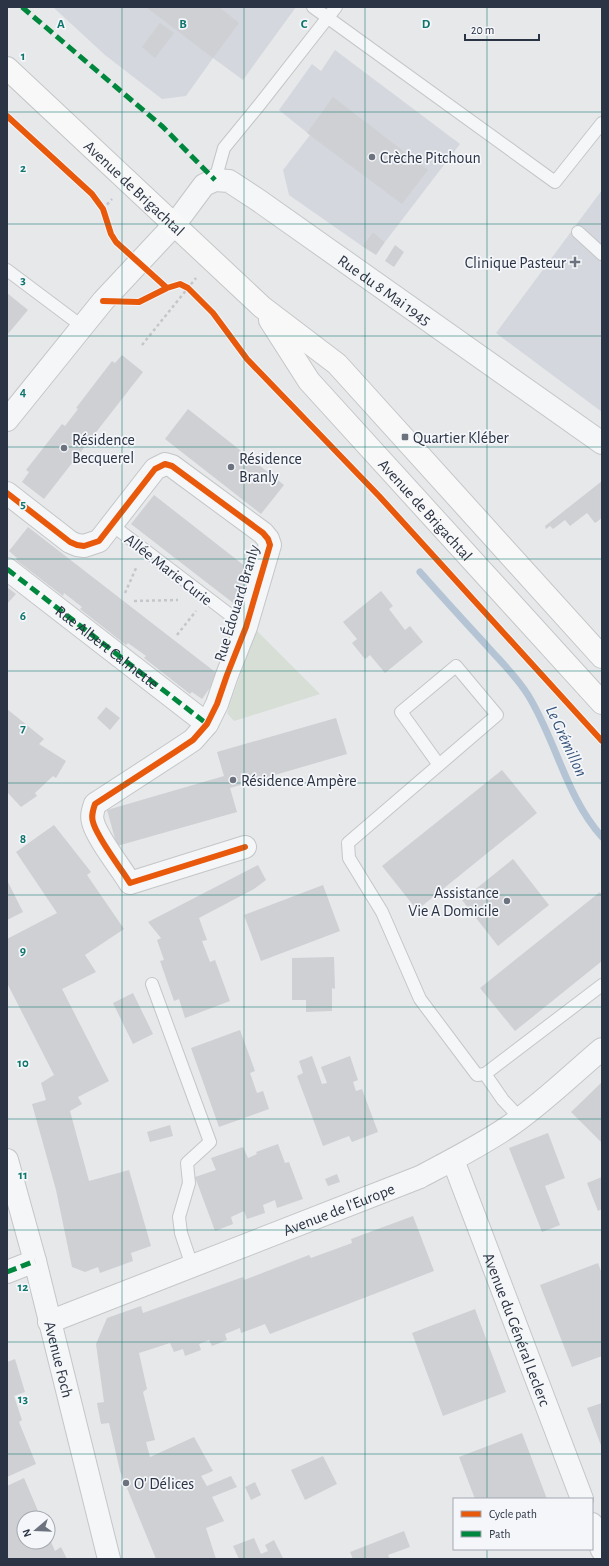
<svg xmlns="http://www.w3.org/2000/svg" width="609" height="1566" font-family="'Alegreya Sans',sans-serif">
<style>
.built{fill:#d4d7dd}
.green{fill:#d6ded6}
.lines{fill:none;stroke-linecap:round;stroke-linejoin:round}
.stream{stroke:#b4c4d5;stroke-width:7}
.building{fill:#ced0d3}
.service-casing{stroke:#c4c6c8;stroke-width:14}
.minor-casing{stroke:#c4c6c8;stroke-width:24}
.tertiary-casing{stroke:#c4c6c8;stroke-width:24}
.secondary-casing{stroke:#c4c6c8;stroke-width:24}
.path{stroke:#c5c6ca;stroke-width:2.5;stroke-dasharray:3 3;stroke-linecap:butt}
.service{stroke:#f5f6f7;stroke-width:12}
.minor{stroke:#f5f6f7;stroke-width:22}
.tertiary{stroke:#f5f6f7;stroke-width:22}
.secondary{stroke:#f8f8f8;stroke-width:22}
.quiet{stroke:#00873e;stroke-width:5;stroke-dasharray:10 5;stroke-linecap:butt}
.cycleway-casing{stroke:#f4f6f9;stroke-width:8}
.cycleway{stroke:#e8590c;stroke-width:6}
.grid{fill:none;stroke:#0f766e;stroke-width:1;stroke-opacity:0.55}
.poi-dot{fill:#6c737f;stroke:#f4f6f9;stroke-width:1.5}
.labels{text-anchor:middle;stroke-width:3.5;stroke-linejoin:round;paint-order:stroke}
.poi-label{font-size:16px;fill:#2b3445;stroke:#f4f6f9;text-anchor:start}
.street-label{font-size:16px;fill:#2b3445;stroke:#f4f6f9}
.water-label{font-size:17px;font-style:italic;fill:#34527a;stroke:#f4f6f9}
.grid-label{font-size:13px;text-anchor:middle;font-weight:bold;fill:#0f766e;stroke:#f4f6f9;stroke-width:3.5;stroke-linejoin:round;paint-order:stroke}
</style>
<rect width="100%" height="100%" fill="#e6e8ea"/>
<path class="built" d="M53,7H296L243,80L213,58L186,96L162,99L105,55Z
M335,50L460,144L385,242L373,232L362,246L289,195L283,170L310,135L279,110L312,64L321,71Z
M602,190V412L496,333Z"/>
<path class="green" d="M256,630L320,694L234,721L227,713Z"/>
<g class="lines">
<path class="stream" d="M420,572C442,597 465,622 487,646C501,662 517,677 528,695C556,740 566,797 602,837"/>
</g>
<path class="building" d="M146,7H219L239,23L213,58Z
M160,23L174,33L155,58L142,47Z
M333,97L428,170L402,204L307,133Z
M373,232L385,242L376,255L362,246Z
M395,245L404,252L394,267L385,261Z
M7,293L28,310L7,335Z
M122,355L143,372L44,499L22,482L29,472L26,470L62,424L65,426L78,409L76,408L112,361L115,363Z
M188,409L284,485L261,514L165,439Z
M602,481V518L595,523L587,513L570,526L565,520L553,529L550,526L546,529L545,526Z
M154,495L259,577L237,606L131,524Z
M28,527L219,675L202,699L192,692L190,694L144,658L146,656L128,643L126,645L80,609L82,607L64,593L63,596L16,560L17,558L9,551Z
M7,587L16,594L7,604Z
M381,591L393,606L389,609L405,630L410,626L423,642L385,673L370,655L365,659L352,643L357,639L343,622Z
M106,707L120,718L110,730L97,718Z
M7,709L44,739L39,744L66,761L56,778L53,776L35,793L37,796L21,807L7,792Z
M336,718L347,754L230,788L237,812L117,846L107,810L224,776L217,752Z
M502,770L537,813L417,910L382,866Z
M54,825L91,872L87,875L124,929L85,955L96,972L62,989L109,1081L78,1097L82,1104L70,1111L89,1181L129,1170L151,1246L131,1253L133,1261L100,1273L98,1267L85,1272L72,1267L56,1190L32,1104L46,1100L41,1083L54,1075L7,983V939L57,913L16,852Z
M513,859L549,905L498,946L462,900Z
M258,865L266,880L254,889L199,918L207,940L202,941L210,962L215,960L230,1001L185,1018L179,999L174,1001L160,961L164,960L157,940L161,938L148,922Z
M7,880L23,912L7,920Z
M323,885L340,931L261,961L244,915Z
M600,892L602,895V961L515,1031L480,988Z
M334,957L335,989L332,988V1011L306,1012V1000H292V958Z
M133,993L153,1034L133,1044L113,1003Z
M240,1030L255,1071L250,1073L257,1093L263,1091L269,1109L219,1127L191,1048Z
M312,1056L322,1084L327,1083L321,1067L350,1056L358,1080L353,1082L356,1091L362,1089L378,1132L352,1142L349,1136L323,1146L297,1076L303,1073L299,1061Z
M601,1083L602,1084V1143L571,1112Z
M170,1125L173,1136L150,1142L147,1132Z
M548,1133L565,1178L545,1186L560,1225L542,1232L509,1148Z
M278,1144L285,1163L289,1162L303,1199L277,1208L275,1200L263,1205L265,1213L247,1219L244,1211L231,1217L233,1224L215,1231L195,1177L216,1170L211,1158L243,1147L248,1158L257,1154L256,1152Z
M337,1174L340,1182L328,1186L325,1179Z
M602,1177V1209L598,1211L587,1183Z
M413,1216L434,1271L270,1334L265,1324L241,1333L240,1328L225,1334L227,1340L212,1346L209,1340L199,1344L201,1350L185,1356L183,1349L174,1352L170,1343L139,1353L147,1389L143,1392L155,1440L146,1442L150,1457L194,1437L213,1471L201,1476L207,1486L231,1476L237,1487L212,1497L224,1521L206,1528L216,1559H156L120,1471L109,1423L101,1424L97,1403L104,1402L96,1344L107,1318L141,1306L143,1313L243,1277L244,1280L309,1255L311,1258L352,1243L351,1239Z
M598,1263L602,1274V1356L572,1367L540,1285Z
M475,1309L506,1392L443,1416L412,1333Z
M15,1359L25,1392L14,1396L22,1420L19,1422L36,1464L7,1477V1362Z
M602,1403V1448L587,1408Z
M522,1433L547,1499H475L459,1457Z
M323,1456L337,1484L305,1500L291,1470Z
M24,1478L41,1518H24V1542H48V1535L55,1551L61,1547L67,1559H7V1486Z
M255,1482L261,1495L251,1500L245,1487Z
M404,1531L410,1547L388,1555L390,1559H353L350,1552Z
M254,1538L261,1554L268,1551L265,1545L274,1540L283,1558L239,1559L233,1546Z"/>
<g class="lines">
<defs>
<path id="service" d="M313,7L555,182L602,123
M215,180L224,148L260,104L336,7
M578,232L602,254
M7,270L83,327
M112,525L246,627
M439,765L401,712L456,666L497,715L348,843L349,858L382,912L420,999L477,1075L485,1074L503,1100L520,1118
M152,984L210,1142L187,1163L189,1183L179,1217L181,1233L192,1266
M485,1074L602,985"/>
<g id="minor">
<path id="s1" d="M7,420L103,301L175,224L204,185L215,180L229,181L258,200L602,443"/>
<path d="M7,493L70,542L77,545L84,546L99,541L155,469L165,464L172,466L263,533L268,539L270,545L246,627L227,675L217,704L207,724L193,740L175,752L95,804C93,810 91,816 93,822C97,838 121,868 130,883L245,847"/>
<path d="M7,569L207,724"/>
<path id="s2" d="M453,1160L582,1499"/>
<path d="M7,1272L35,1261"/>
<path d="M592,1524L602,1550"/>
</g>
<g id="tertiary">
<path id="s3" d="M7,1160L35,1261L109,1559"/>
<path id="s4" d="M49,1322L420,1177C450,1161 480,1146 508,1127C541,1105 571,1075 602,1049"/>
</g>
<g id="secondary">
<path id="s5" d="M7,68L262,307L337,364L602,657"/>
<path id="s6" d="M270,320L309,381L602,703"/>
</g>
</defs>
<use href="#service" class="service-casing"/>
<use href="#minor" class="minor-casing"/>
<use href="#tertiary" class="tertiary-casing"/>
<use href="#secondary" class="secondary-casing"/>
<path class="path" d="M103,209L112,199
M142,345L196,278
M125,593L137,566
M134,601L178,600
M177,635L196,611"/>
<use href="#service" class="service"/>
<use href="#minor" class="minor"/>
<use href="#tertiary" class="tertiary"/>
<use href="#secondary" class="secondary"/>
<g class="quiet">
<path d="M22,7L163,127L215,180"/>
<path id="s7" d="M7,569L207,724"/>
<path d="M7,1272L35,1261"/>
</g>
<defs>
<path id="cycleway" d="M7,116L92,194L103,209L111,234L116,242L167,288L180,284L188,288L213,313L247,359L379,496L602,741
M103,301L139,302L167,288
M7,493L70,542L77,545L84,546L99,541L155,469L165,464L172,466L263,533L268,539L270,545L246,627L227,675L217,704L207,724L193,740L175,752L95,804C93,810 91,816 93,822C97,838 121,868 130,883L245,847"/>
</defs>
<use href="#cycleway" class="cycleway-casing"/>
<use href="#cycleway" class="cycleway"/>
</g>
<path class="grid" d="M122,7V1559M244,7V1559M365,7V1559M487,7V1499M7,112H602M7,224H602M7,336H602M7,447H602M7,559H602M7,671H602M7,783H602M7,895H602M7,1007H602M7,1119H602M7,1230H602M7,1342H602M7,1454H602M487,1549V1559"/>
<g class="poi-dot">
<circle cx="372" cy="157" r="4"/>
<path d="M573 256h4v4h4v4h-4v4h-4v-4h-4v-4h4z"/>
<rect x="401" y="433" width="8" height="8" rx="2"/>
<circle cx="64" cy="448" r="4"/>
<circle cx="231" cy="467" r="4"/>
<circle cx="233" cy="780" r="4"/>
<circle cx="507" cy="901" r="4"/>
<circle cx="126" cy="1483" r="4"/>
</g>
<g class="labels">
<g class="poi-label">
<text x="380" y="163">Crèche Pitchoun</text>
<text x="566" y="268" text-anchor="end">Clinique Pasteur</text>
<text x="413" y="443">Quartier Kléber</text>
<text x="72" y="445">Résidence<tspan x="72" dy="18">Becquerel</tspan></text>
<text x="239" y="464">Résidence<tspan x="239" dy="18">Branly</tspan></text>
<text x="241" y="786">Résidence Ampère</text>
<text x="499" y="898" text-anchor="end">Assistance<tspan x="499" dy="18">Vie A Domicile</tspan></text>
<text x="134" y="1489">O' Délices</text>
</g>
<g class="street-label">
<text dy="6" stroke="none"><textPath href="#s5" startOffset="175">Avenue de Brigachtal</textPath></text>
<text dy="6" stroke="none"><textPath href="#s1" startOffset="523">Rue du 8 Mai 1945</textPath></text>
<text dy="6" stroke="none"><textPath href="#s6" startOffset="246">Avenue de Brigachtal</textPath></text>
<text transform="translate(169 569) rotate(38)" y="6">Allée Marie Curie</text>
<text transform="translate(236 603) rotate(-73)" y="6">Rue Édouard Branly</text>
<text dy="6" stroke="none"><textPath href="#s7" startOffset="127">Rue Albert Calmette</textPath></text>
<text dy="6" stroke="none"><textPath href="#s4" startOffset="311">Avenue de l'Europe</textPath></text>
<text dy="6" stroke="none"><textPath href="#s2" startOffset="181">Avenue du Général Leclerc</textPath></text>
<text dy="6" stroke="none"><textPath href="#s3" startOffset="206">Avenue Foch</textPath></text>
</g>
<g class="water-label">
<text transform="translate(567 741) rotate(65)" y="6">Le Grémillon</text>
</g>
</g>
<g class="grid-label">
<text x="61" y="28">A</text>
<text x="183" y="28">B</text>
<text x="304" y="28">C</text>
<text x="426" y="28">D</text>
<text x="23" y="60">1</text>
<text x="23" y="172">2</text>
<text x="23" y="284">3</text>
<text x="23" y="396">4</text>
<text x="23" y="508">5</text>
<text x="23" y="620">6</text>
<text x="23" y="732">7</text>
<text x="23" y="843">8</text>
<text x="23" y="955">9</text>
<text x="23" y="1067">10</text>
<text x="23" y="1179">11</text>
<text x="23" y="1291">12</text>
<text x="23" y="1403">13</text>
</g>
<rect width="609" height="1566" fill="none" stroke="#2b3445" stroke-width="16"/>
<rect x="453" y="1498" width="140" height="52" fill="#f4f6f9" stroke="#a4a8b1"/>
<rect x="461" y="1511" width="20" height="6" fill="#e8590c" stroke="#a4a8b1"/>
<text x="489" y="1518" font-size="12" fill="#2b3445">Cycle path</text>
<rect x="461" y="1531" width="20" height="6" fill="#00873e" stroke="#a4a8b1"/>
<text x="489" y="1538" font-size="12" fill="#2b3445">Path</text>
<g transform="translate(36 1530) rotate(251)"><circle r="19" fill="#f4f6f9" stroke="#a4a8b1"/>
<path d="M0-3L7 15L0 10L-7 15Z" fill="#6c737f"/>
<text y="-6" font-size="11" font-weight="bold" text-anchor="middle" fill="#2b3445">N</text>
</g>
<path d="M465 34v6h74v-6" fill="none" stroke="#2b3445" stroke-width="2"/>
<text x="471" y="34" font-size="12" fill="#2b3445" stroke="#f4f6f9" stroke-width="3" paint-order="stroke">20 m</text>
</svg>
